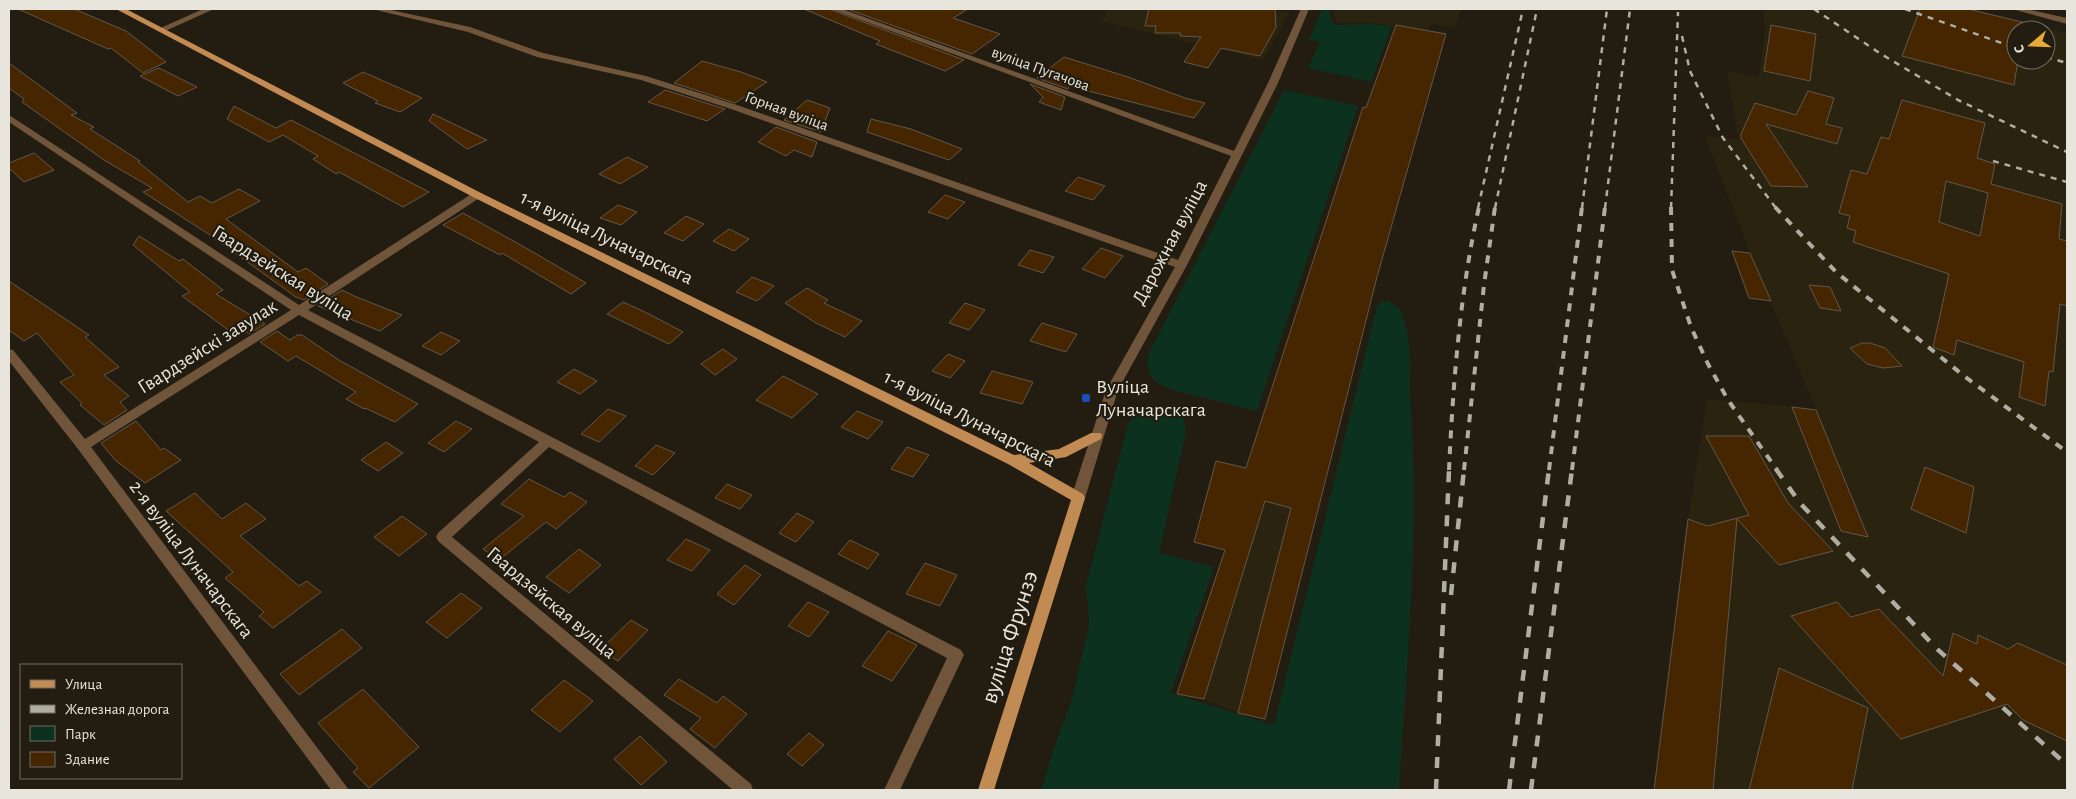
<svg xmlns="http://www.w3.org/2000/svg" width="2076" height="799" font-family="'Alegreya Sans',sans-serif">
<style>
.built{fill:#2a230f;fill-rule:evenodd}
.green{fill:#0c311e}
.building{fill:#452600;stroke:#63574b;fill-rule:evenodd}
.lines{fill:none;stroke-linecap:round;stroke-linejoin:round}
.minor{fill:#70553b;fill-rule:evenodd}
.major{fill:#c38b54;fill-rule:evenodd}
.rail-far2{stroke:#b0ada3;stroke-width:2.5;stroke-dasharray:6 6;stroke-linecap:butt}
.rail-far1{stroke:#b0ada3;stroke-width:4;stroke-dasharray:8 8;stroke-linecap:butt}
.rail{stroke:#b0ada3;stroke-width:4.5;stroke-dasharray:11 11;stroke-linecap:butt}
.transit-dot{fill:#1a4fb4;stroke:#221d10;stroke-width:2}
.labels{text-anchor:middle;stroke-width:4.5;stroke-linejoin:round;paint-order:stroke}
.far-street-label{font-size:16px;fill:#e8e5dc;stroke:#221d10}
.street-label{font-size:20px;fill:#e8e5dc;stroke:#221d10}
.poi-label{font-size:20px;fill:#e8e5dc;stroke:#221d10;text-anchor:start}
.near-street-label{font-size:24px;fill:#e8e5dc;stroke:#221d10}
</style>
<rect width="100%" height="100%" fill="#221d10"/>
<path class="built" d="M1108,9H1239L1290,12L1263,60L1100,21L1106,15Z
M1332,9H1462L1454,28L1431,23L1429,31L1446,34L1377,277L1265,719L1238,713L1204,699L1177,694L1225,550L1246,468L1363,107L1368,100L1395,26L1367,23H1337Z
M1764,9H1968L2067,33V790H1654L1688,519L1707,399L1816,409L1750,253L1705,136L1738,139L1727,71L1759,77L1766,26L1763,25ZM2016,30H2046V60H2016Z"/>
<path class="green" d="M1322,9H1328L1334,25L1366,24L1392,26L1371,82L1308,68L1320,42L1309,40Z
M1284,90L1358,106L1257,411L1173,390C1153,382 1146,378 1148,355Z
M1388,301C1397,305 1402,310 1404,320C1412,345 1410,384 1411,411C1419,537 1407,664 1399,790H1041L1053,751L1071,702L1089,626L1086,585L1128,424C1142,404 1158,401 1179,410L1184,419L1186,433L1159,553L1214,567L1171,693L1274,725L1377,306L1381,302Z"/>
<path class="building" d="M18,9H74L126,31L166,62L143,73L111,48L108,49Z
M804,9H829L964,60L945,71L876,44L880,41Z
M847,9H968L953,18L1000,34L972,54Z
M1149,9H1275L1276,27L1260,56L1221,48L1208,68L1184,62L1201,37L1180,36L1181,33H1155L1156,26H1145Z
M1920,9H1968L2026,23L2024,30H2016V60H2018L2014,85L1902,56Z
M1396,25L1446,34L1377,277L1265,719L1238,713L1291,508L1265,501L1204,699L1177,694L1225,550L1194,542L1216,461L1246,468L1363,107L1366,108Z
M1771,25L1816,34L1810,81L1764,71Z
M1064,57L1128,77L1185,98L1205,103L1194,118L1069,86L1068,89L1037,78Z
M702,61L741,72L767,82L735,103L674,83Z
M9,63L77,113L71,115L94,127L90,129L140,161L138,162L188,202L200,196L212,203L239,189L260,201L226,219L298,272L306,268L328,284L304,300L296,297L207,233L143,192L152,188L104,160L22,102L24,99L9,88Z
M159,68L197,87L178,96L140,76Z
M363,72L422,98L400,112L375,103L378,101L343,83Z
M1030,84L1065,97L1061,110L1039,102L1043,97Z
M665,90L725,109L707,121L648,102Z
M1808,91L1834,98L1826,124L1842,128L1837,144L1766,124L1808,187L1771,186L1741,138V134L1755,103L1796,115Z
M807,100L830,108L821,132L784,120Z
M1902,100L1985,123L1977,158L1995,164L1991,184L2062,204L2059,239L2067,241V306L2060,304L2053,372L2049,371L2045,406L2019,397L2024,362L1957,340L1954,355L1933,347L1949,274L1853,242L1856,231L1847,228L1850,216L1839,213L1851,170L1867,174L1881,137L1889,139ZM1946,181L1988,193L1980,236L1939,222Z
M234,106L276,128L291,120L429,192L403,207L339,172L336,174L313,159L318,156L283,135L269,142L227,119Z
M433,114L487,140L467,149L429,121Z
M871,119L911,129L962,149L949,160L867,132Z
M776,127L817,142L812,157L794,150L786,156L758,142Z
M34,153L54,170L24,182L9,168V163Z
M627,157L648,167L620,184L599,174Z
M1078,177L1105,186L1093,200L1065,191Z
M945,195L965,202L948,219L928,212Z
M618,205L637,212L621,225L600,218Z
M463,213L533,252L586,283L571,294L502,253L500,255L443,225Z
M686,216L704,224L683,241L664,233Z
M729,229L749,239L734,251L713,241Z
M139,236L179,261L183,259L223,290L216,294L265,324L249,334L245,331L237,336L231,332L182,296L190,292L133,245Z
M1101,248L1123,256L1105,278L1082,269Z
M1030,250L1054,257L1043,273L1018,265Z
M1732,251L1750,253L1771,301L1749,298Z
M752,277L774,286L757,301L736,292Z
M9,281L89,335L85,337L119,367L104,375L129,396L120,402L127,410L104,425L80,405L82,403L60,382L74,375L37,333L24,341L9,330Z
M1809,285L1830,287L1841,311L1820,308Z
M807,288L828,300L824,303L862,321L845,337L816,323L785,303Z
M342,290L354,296L402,315L380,331L318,306Z
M623,302L649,314L683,332L669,344L607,314Z
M965,303L985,310L969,330L949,323Z
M1042,323L1077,334L1066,352L1030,341Z
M277,331L290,340L297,335H302L339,360L418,404L395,422L365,408L364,409L346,399L356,392L296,356L288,361L260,342Z
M441,332L460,341L441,355L422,346Z
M1862,343H1870L1885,348L1902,366L1883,368L1867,364L1850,348Z
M723,349L737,359L715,375L701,364Z
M948,354L965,361L950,378L932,371Z
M574,369L597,381L580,394L557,382Z
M992,371L1033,382L1022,404L980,393Z
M783,376L818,394L792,418L756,400Z
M1792,407L1816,410L1868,537L1841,531Z
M608,409L626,416L599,442L581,434Z
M857,411L883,422L868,439L841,427Z
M136,421L161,450L164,448L181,460L145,483L115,460L101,443Z
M456,421L472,429L444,452L428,443Z
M1706,436H1749L1788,503L1833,551L1779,565L1737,519L1713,790H1654L1688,519L1707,526L1749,515Z
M386,442L403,453L378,471L361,460Z
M656,445L675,453L653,475L635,466Z
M907,447L929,455L913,477L891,469Z
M1925,467L1974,487L1966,533L1911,509Z
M529,479L564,497L570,492L587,502L556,529L546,522L499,560L483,549L524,516L501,504Z
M727,484L752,495L740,509L715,498Z
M195,493L222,519L246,503L266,519L240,536L299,586L307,581L321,592L273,628L259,616L264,612L225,578L233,572L166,511Z
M797,513L814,522L796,542L779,533Z
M402,516L427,534L399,556L374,537Z
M686,539L710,550L692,571L667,560Z
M850,540L879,554L868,569L838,554Z
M579,549L601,565L569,593L546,577Z
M925,563L957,575L940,606L906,594Z
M745,565L761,575L734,605L717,594Z
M461,593L482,608L447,638L426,622Z
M808,602L829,612L809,637L788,626Z
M1837,602L1851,617L1879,609L1943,676L1953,633L1977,644L1978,635L2008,649L2018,643L2067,665V741L2023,720L2007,704L1901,739L1791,616Z
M631,620L648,630L618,661L600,650Z
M342,629L362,648L299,695L280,674Z
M888,631L917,645L892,681L862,666Z
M1779,668L1868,708L1852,790H1749Z
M679,679L717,703L723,696L747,714L715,748L690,729L701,718L664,695Z
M564,680L593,701L560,732L531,710Z
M363,689L419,747L369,788L353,772L358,768L318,723Z
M809,733L824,745L802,766L787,754Z
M640,736L667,762L641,785L614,759Z"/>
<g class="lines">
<path class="minor" d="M203,9H214L163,32L156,30Z
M372,9H386L470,27L543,53L646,76L737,105L1178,260L1231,156L831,9H842L1234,151L1268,83L1301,9H1309L1278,83L1187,265L1118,390L1085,498L1083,502L1078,503L1073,502L1071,498L1106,390L1175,267L731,109L641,80L537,57L468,32Z
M2012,9H2026L2067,18V24Z
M9,115L299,305L473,193H481L482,195L481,197L308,310L961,650L964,655L900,790H884L947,658L549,447L452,537L751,784L753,790H733L438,541L436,537L438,533L539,442L299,315L91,447L349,790H331L78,449L9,361V349L13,350L85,439L291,310L9,122Z"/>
<path class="major" d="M116,9H126L481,193L1014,455L1059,449L1091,433H1101L1102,436L1101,439L1066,457L1029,463L1083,494L1085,498L994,790H978L1071,500L1008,464L473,197Z"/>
<path class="rail-far2" d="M1814,9L1881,54L1958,100L2067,152
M1905,9L2016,48
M1682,36L1690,71L1723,138L1776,208
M2046,57L2067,63
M1993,161L2067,182
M1478,208L1523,9
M1495,208L1537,9
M1582,208L1607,9
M1605,208L1630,9
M1671,208L1678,12"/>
<path class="rail-far1" d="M1671,207L1672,270L1691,327L1708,364L1728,400L1777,470
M1775,207L1836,272L1964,376L2067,452
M1449,470C1453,384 1460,291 1479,207
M1464,470L1484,285L1495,207
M1549,470L1582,207
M1572,470L1605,207"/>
<path class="rail" d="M1776,469L1800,503L1936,648L2067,765
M1451,595L1464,469
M1436,790L1449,469
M1509,790L1549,469
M1531,790L1572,469"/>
</g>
<rect class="transit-dot" x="1081" y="393" width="10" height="10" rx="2.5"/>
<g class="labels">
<g class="far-street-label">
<text transform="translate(1041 68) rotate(20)" y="6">вуліца Пугачова</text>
<text transform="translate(787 110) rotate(20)" y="6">Горная вуліца</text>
</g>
<g class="street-label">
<text transform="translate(607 237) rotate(26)" y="7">1-я вуліца Луначарскага</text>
<text transform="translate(1169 242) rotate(-62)" y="7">Дарожная вуліца</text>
<text transform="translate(283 272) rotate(32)" y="7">Гвардзейская вуліца</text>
<text transform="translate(207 346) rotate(-32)" y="7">Гвардзейскі завулак</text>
<text transform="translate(970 418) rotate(27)" y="7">1-я вуліца Луначарскага</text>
<text transform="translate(192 559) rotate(53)" y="7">2-я вуліца Луначарскага</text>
<text transform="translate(552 602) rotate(40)" y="7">Гвардзейская вуліца</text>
</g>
<g class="poi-label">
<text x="1096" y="393">Вуліца<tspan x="1096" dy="23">Луначарскага</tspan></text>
</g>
<g class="near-street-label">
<text transform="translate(1009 637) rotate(-72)" y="8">вуліца Фрунзэ</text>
</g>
</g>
<rect width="2076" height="799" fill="none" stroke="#e8e5dc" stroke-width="20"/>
<rect x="20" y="664" width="162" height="115" fill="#221d10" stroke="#716d62"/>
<rect x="30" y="680" width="25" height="8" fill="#c38b54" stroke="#716d62"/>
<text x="65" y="689" font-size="15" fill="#e8e5dc">Улица</text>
<rect x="30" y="705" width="25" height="8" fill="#b0ada3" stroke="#716d62"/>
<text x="65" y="714" font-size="15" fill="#e8e5dc">Железная дорога</text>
<rect x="30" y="726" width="25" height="15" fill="#0c311e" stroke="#716d62"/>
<text x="65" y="739" font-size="15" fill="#e8e5dc">Парк</text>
<rect x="30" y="752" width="25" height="15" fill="#452600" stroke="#716d62"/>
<text x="65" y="764" font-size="15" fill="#e8e5dc">Здание</text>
<g transform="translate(2031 45) rotate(251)"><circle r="24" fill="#221d10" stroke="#716d62"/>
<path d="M0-4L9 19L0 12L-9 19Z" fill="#e7ac37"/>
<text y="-8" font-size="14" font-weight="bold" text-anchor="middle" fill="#e8e5dc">С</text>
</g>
</svg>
